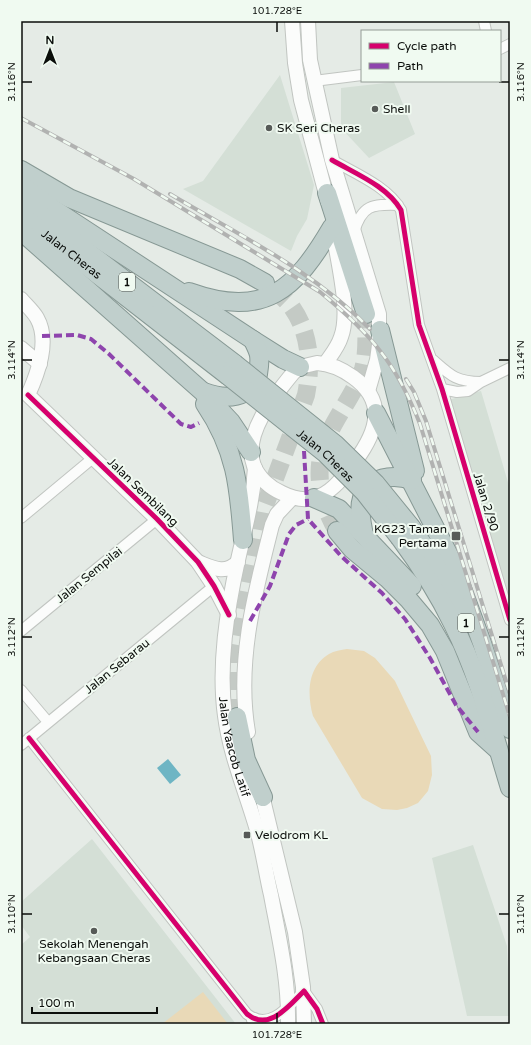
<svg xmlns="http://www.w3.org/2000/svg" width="531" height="1045" font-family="'Varela Round',sans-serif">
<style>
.built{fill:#d4dfd6}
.green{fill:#e9d9b7}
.water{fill:#6eb5c4}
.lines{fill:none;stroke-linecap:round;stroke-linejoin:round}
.highway-tunnel{stroke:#c4cac5;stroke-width:18;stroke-dasharray:18 9;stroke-linecap:butt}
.street-casing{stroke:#c1c5c1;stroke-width:12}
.secondary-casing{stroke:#c1c5c1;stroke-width:16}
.highway-casing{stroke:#869894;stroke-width:20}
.street{stroke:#fbfcfb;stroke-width:10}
.secondary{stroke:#fbfcfb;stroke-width:14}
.highway{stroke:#c0cfcc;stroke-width:18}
.rail-casing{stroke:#b1b2b1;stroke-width:4}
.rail{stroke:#f0faf1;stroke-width:2.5;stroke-dasharray:8;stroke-linecap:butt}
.highway-bridge-casing{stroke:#869894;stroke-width:20;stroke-linecap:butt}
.highway-bridge{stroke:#c0cfcc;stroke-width:18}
.quiet{stroke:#8e44ad;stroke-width:4;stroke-dasharray:8 4;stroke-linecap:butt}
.cycleway-casing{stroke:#f0faf1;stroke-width:8}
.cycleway{stroke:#d6006c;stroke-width:5}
.ticks{fill:none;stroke:#0b0e0b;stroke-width:1.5}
.poi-dot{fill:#575b58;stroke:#f0faf1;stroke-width:1.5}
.labels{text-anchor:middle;stroke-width:4;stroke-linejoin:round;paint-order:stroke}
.shield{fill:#f0faf1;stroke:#505550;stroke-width:1}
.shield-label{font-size:11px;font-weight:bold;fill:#0b0e0b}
.poi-label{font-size:12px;fill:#0b0e0b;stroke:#f0faf1;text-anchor:start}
.street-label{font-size:12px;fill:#0b0e0b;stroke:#f0faf1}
.neatline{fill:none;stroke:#0b0e0b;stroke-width:1.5}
.ticks-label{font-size:10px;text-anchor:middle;fill:#0b0e0b}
</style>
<rect width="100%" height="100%" fill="#e5ebe6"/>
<path class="built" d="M280,75L314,185L307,219L297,236L291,251L183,189L203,181Z
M394,82L415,134L369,158L341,128V88Z
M481,391L510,489V610L448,400Z
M92,839L236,1024H21V945L30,937L21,925V902Z
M473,845L507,946L510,1016H467L432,858Z"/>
<path class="green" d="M347,649L364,651L375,658L395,681L431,756L432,775L428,791L418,803L407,808L397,810L382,809L362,798L313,716C307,695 307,667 329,654C334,651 341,650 347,649Z
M203,992L228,1024H162Z"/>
<path class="water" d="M168,759L181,775L170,784L157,768Z"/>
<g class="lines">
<path class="highway-tunnel" d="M337,531C322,505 314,475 324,446C333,419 354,396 363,369C368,351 366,332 366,314
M237,717V654L264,508L306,395C312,364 310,332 291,306C284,297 273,290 265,283"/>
<defs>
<path id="street" d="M484,21L486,31
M500,49L510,44
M314,81L362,75
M332,160C356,174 387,186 401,210L419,325L442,389L510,620
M354,232C362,205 372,204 398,205
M433,360C450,375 456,382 481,382
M442,389L457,392L468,391L481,382L510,368
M21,518L93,458
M21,631L157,519
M21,690L48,722
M29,738L247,1014C269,1032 289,1006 304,991L317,1009L323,1024
M21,745L214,586"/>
<g id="secondary">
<path d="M292,21L295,63L301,100L328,202"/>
<path d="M308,21L310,60L332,160L379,314V345L377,360L368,391"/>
<path d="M21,299C26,305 33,311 37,318C50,341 38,373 28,395L157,519L198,562L214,586L229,615"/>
<path d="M21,348L40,364"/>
<path d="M317,363C331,364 342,369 353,377C391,404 374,438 350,468C341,480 330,494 314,498C303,501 292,498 282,493C270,488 259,478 254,466C242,435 274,396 293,373L300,367Z"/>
<path d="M325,364C331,355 338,347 341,337C351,311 337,259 333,231"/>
<path id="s1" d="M255,468C253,501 245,528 238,560C227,610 218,666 225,716C230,755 246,792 257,830C263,851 266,874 271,895C279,938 289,980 288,1024"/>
<path d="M198,562C213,568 225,575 238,562"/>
<path d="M248,732C236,662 255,592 272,525L277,514L292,498"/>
<path d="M260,787L295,932L303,987L304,1024"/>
<path d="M254,1020L257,1024"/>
</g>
<g id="highway">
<path d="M21,170L69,198L240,269L265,283"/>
<path d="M21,185L52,208L253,340L283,359L300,367"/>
<path d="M327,193L366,314"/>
<path d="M26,202L55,227L235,364"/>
<path id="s2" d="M21,215L227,375"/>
<path d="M21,231L203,392L231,422L251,452"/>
<path d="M189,292C265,319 295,290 332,227"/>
<path d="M380,330L415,471"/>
<path d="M204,392C225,400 251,400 258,374C259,368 260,361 259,355C258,350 255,345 253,340"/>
<path d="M205,404C236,450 239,486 243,540"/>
<path d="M376,413L452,561L482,643L510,729"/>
<path d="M314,498L339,509L412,586"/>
<path d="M411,527L431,556L459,609"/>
<path d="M337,531L352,549L387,578L409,600L430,625L445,651L478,732L498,750"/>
<path d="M364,535C362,524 358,510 362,498C369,476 393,474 412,480"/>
<path d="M400,538C420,565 438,593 453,624C479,675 493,733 510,788"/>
<path d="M237,717L246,760L263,797"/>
</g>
</defs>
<use href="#street" class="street-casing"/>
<use href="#secondary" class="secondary-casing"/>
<use href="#highway" class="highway-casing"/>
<use href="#street" class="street"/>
<use href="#secondary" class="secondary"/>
<use href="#highway" class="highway"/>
<defs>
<path id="rail" d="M21,118L134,179L320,292C371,334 396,363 420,424L510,717
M170,194C239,235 314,271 370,329
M406,379L414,392L426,421L510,694"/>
</defs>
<use href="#rail" class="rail-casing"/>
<use href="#rail" class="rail"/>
<defs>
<g id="highway-bridge">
<path d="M235,364L335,444L376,484L411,527"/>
<path id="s3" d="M227,375L325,453L365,493L400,538"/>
</g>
</defs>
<use href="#highway-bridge" class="highway-bridge-casing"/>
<use href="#highway-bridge" class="highway-bridge"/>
<path class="quiet" d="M42,336L77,335L91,339L109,354L181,424L191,427L199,423
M304,451L308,519L341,556L382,593L405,619L430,658L456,705L478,732
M250,621L270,586L289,534L296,525L308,519"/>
<defs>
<path id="cycleway" d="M332,160C356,174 387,186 401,210L419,325L442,389L510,620
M28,395L157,519L198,562L214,586L229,615
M29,738L247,1014C269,1032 289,1006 304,991L317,1009L323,1024"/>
</defs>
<use href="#cycleway" class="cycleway-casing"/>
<use href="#cycleway" class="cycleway"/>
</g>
<path class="ticks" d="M277,22V32M22,82H32M499,82H509M22,360H32M499,360H509M22,637H32M499,637H509M22,914H32M499,914H509M277,1013V1023"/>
<g class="poi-dot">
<circle cx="375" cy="109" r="4"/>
<circle cx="269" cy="128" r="4"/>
<rect x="451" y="531" width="10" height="10" rx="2"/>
<rect x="243" y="831" width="8" height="8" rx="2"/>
<circle cx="94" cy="931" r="4"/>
</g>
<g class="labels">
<g class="shield">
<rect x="119" y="273" width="16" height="18" rx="3"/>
<rect x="458" y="614" width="16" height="18" rx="3"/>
</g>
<g class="shield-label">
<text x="127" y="286">1</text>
<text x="466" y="627">1</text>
</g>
<g class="poi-label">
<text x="383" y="113">Shell</text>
<text x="277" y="132">SK Seri Cheras</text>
<text x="447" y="533" text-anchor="end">KG23 Taman<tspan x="447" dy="14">Pertama</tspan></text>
<text x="255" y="839">Velodrom KL</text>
<text x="94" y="948" text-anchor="middle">Sekolah Menengah<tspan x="94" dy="14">Kebangsaan Cheras</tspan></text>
</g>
<g class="street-label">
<text dy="4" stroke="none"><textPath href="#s2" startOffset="64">Jalan Cheras</textPath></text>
<text dy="4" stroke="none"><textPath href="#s3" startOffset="127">Jalan Cheras</textPath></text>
<text transform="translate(143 492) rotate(44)" y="4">Jalan Sembilang</text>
<text transform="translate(486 502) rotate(73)" y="4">Jalan 2/90</text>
<text transform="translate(89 575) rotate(-39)" y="4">Jalan Sempilai</text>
<text transform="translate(117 666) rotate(-39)" y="4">Jalan Sebarau</text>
<text dy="4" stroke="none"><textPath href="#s1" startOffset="283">Jalan Yaacob Latif</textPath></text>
</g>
</g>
<rect width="531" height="1045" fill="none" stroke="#f0faf1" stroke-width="44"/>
<rect x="361" y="30" width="140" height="52" fill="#f0faf1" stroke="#949c95"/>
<rect x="369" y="43" width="20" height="6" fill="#d6006c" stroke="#949c95"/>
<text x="397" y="50" font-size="12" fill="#0b0e0b">Cycle path</text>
<rect x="369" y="63" width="20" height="6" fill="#8e44ad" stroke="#949c95"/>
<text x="397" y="70" font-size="12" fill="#0b0e0b">Path</text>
<g transform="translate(50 50)" stroke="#f0faf1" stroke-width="3" paint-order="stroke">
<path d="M0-3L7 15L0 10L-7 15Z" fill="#0b0e0b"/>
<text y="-6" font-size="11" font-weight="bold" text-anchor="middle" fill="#0b0e0b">N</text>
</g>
<path d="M32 1007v6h125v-6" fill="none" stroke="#0b0e0b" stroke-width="2"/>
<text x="38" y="1007" font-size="12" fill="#0b0e0b" stroke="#f0faf1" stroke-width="3" paint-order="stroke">100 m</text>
<rect x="22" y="22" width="487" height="1001" class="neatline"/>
<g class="ticks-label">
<text x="277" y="14">101.728°E</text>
<text transform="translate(11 82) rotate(-90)" y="4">3.116°N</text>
<text transform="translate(520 82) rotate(-90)" y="4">3.116°N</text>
<text transform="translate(11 360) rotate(-90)" y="4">3.114°N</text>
<text transform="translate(520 360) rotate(-90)" y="4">3.114°N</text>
<text transform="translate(11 637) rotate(-90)" y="4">3.112°N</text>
<text transform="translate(520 637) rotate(-90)" y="4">3.112°N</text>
<text transform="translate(11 914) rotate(-90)" y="4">3.110°N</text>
<text transform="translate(520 914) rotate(-90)" y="4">3.110°N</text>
<text x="277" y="1038">101.728°E</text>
</g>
</svg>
